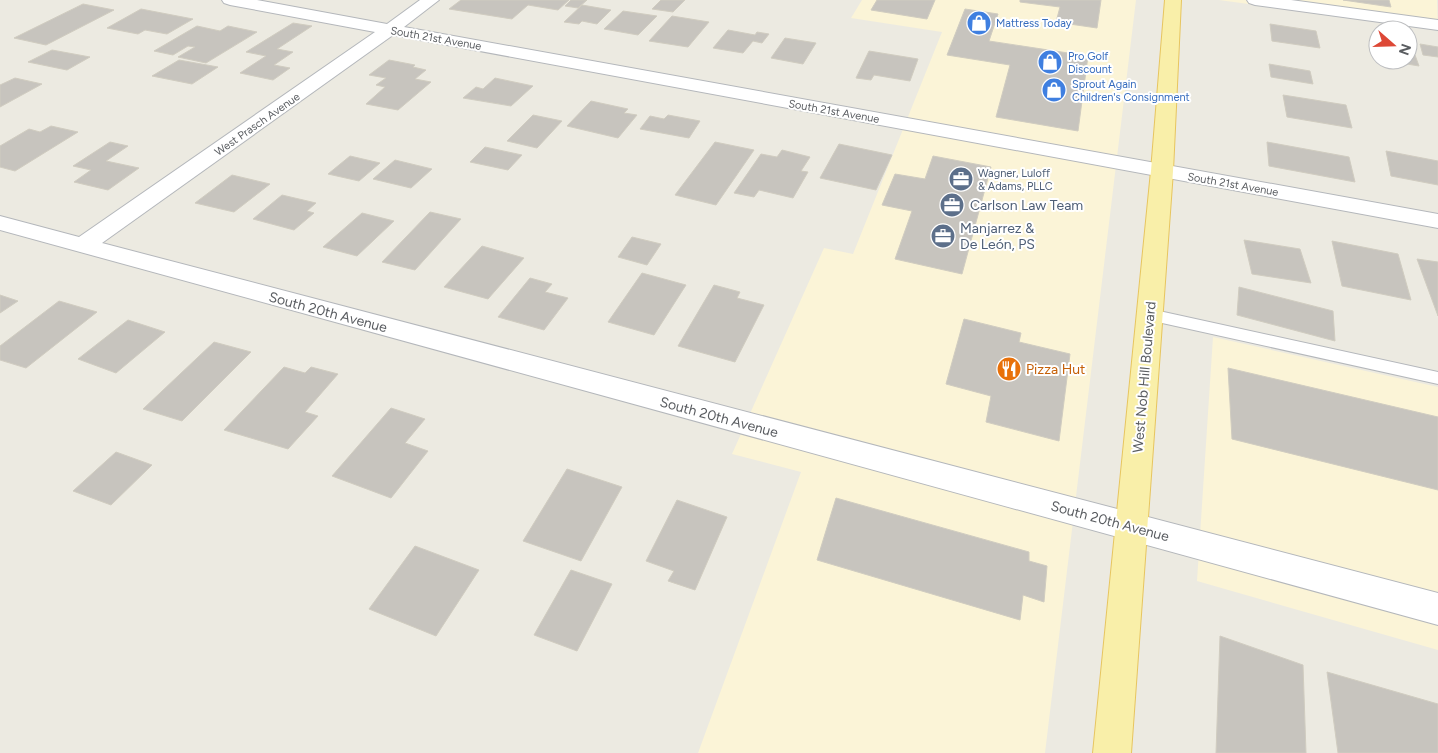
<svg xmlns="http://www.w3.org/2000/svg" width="1438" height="753" font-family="Figtree,sans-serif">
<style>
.commercial{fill:#fbf4d7}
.building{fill:#c7c4be;stroke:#d0ccc0}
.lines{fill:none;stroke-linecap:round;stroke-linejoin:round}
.lane-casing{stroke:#b4b7bb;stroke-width:2}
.street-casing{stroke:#b4b7bb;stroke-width:2}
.primary-casing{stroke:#e7c55f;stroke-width:2}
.lane{fill:#fff;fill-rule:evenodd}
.street{fill:#fff;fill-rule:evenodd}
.primary{fill:#f9efa9;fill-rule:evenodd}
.labels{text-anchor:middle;stroke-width:4;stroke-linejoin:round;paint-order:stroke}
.far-shop-label{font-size:11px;fill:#366cbe;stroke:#fff;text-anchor:start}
.far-street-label{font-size:11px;fill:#5a5d61;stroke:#fff}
.far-service-label{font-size:11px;fill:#4e5e75;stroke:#fff;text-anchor:start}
.service-label{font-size:14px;fill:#4e5e75;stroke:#fff;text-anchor:start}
.street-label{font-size:14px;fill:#5a5d61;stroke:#fff}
.food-label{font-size:14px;fill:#c56008;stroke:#fff;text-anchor:start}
</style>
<rect width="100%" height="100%" fill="#eceae1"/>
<path class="commercial" d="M862,0H1136L1045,753H698L801,472L732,454L824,248L853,254L942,32L851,18Z
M1219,0H1437L1438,30Z
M1213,337L1438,387V650L1197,581Z"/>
<path class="building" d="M461,0H569L558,10L528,5L512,19L449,9Z
M571,0H587L578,8L565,6Z
M661,0H685L673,12L652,9Z
M877,0H935L927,19L871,10Z
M1020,0H1101L1097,28L1056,22L1060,7L1020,2Z
M1343,0H1389L1391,7Z
M83,4L114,10L46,45L14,38Z
M582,5L611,10L597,24L582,21L579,24L564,22Z
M141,9L193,19L167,34L145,30L138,34L107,28Z
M965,9L998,14L989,41L1088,56L1078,131L996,117L1010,65L947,55Z
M623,11L657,16L638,35L604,29Z
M672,16L709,22L688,47L649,41Z
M293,23L312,26L277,49L293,52L274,65L290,68L273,80L240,73L266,56L246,52Z
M1270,24L1316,31L1320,48L1272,41Z
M197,26L220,31L228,26L257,32L206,63L178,57L195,47L188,46L173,55L154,51Z
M728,30L755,35L757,32L769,34L762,43L753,41L743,53L713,48Z
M785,38L816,43L803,64L771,58Z
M1420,44L1438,47V57L1423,55Z
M52,50L90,57L67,70L28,62Z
M869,51L918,59L910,81L874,75L871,80L856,78Z
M1408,53L1415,55L1419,66L1383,60H1408Z
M179,60L218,67L192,84L152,76Z
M389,60L415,65L413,67L426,70L415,79L431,82L398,110L366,104L385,87L376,85L386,78L369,75Z
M1269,64L1310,71L1313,84L1271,77Z
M15,78L42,84L0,107V85Z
M495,78L533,86L511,106L463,98L476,87L483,89Z
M1283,95L1346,105L1352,128L1287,117Z
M591,101L628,109L624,113L637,115L618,138L567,126Z
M533,115L562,121L537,148L507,141Z
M668,115L700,121L689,138L640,129L650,116L664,119Z
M51,126L78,132L15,171L0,167V146L29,129L40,132Z
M110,142L128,146L106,161L139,168L108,190L74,182L91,170L73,166Z
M715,142L754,150L716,205L675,195Z
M1267,142L1349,157L1355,182L1269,166Z
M839,144L892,155L876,190L820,178Z
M485,147L522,155L508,170L470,162Z
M782,150L810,157L801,171L808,172L793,198L759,190L754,197L734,193L761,154L777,157Z
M1386,151L1438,161V185L1391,176Z
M350,156L380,163L359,181L328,174Z
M933,156L991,167L962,274L895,259L912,211L882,205L895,174L925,179Z
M395,160L432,169L411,188L373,179Z
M232,175L270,184L234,212L195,203Z
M282,195L316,203L307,211L314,213L294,230L253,219Z
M430,212L461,219L415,270L382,262Z
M362,213L394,221L357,256L323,247Z
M632,237L661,244L647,265L618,257Z
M1244,240L1300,249L1311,283L1252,274Z
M1332,241L1398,254L1411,300L1342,286Z
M482,246L524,258L488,299L444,287Z
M1417,259L1438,262V316Z
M642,273L686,285L654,335L608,322Z
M530,278L552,284L545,292L568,298L544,330L498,317Z
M714,285L740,292L737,298L764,305L735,362L678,346Z
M1239,287L1333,311L1335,341L1237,315Z
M0,295L18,301L0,313Z
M59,301L97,312L26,368L0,360V346Z
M964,319L1021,333L1019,342L1070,354L1059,441L986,422L991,396L946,384Z
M128,320L165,332L116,373L78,359Z
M214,342L251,352L182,421L143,409Z
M284,367L305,373L311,367L338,374L305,412L318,416L288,449L224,430Z
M1228,368L1438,417V490L1232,439Z
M391,408L425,419L405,443L428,451L391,498L332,476Z
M116,452L152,465L111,505L73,491Z
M567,469L622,487L581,561L523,541Z
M836,498L1029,552V561L1047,566L1044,602L1023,595L1020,620L817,560Z
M677,500L727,517L695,590L668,581L674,571L646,561Z
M415,546L479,570L436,636L369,609Z
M571,570L612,584L577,651L534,635Z
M1220,636L1303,665L1306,753H1216Z
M1327,672L1438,704V753H1338Z"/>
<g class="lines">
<defs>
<path id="lane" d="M1150,309L1438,372V384L1144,319L1142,315L1144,311Z"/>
<path id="street" d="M222,0H257L387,24L420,0H439L404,27L1438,214V228L393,35L102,243L1438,593V625L0,230V216L79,237L375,32L230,5L224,3Z
M1247,0H1291L1438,20V30L1255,5L1249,3Z"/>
<path id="primary" d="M1165,0H1181L1173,171L1131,753H1093L1151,171Z"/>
</defs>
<use href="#lane" class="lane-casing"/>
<use href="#street" class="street-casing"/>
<use href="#primary" class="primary-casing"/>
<use href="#lane" class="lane"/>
<use href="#street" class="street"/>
<use href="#primary" class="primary"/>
</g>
<defs>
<symbol id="shop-disc" viewBox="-11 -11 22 22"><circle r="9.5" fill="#3f7fe0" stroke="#fff"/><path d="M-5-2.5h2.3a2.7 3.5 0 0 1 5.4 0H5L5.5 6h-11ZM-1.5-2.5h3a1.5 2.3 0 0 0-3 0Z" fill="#fff"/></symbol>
<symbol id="office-disc" viewBox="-11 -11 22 22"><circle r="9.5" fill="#5c6f8a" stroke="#fff"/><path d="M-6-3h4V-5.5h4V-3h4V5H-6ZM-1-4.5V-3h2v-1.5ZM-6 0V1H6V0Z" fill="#fff"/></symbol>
<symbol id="restaurant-disc" viewBox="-11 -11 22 22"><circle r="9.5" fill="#e8710a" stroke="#fff"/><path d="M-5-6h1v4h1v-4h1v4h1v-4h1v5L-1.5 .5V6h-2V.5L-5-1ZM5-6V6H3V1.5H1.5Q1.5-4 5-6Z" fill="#fff"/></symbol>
</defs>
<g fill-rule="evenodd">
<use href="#shop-disc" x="965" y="9" width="28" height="28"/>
<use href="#shop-disc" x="1036" y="48" width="28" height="28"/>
<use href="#shop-disc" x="1040" y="76" width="28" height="28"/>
<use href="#office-disc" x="947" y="165" width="28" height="28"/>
<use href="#office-disc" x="938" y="191" width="28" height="28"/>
<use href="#office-disc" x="929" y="222" width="28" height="28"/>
<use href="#restaurant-disc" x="995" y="355" width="28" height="28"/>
</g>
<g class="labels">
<g class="far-shop-label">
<text x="996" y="27">Mattress Today</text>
<text x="1068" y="60">Pro Golf<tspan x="1068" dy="13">Discount</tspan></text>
<text x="1072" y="88">Sprout Again<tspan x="1072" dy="13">Children's Consignment</tspan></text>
</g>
<g class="far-street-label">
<text transform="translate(436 38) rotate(10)" y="4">South 21st Avenue</text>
<text transform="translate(834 111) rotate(10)" y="4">South 21st Avenue</text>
<text transform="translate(257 124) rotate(-35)" y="4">West Prasch Avenue</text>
<text transform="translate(1233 184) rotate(10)" y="4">South 21st Avenue</text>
</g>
<g class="far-service-label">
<text x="978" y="177">Wagner, Luloff<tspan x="978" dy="13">&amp; Adams, PLLC</tspan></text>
</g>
<g class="service-label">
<text x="970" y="210">Carlson Law Team</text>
<text x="960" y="233">Manjarrez &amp;<tspan x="960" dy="16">De León, PS</tspan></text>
</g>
<g class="street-label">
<text transform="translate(328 312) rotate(15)" y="5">South 20th Avenue</text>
<text transform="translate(1144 377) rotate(-85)" y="5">West Nob Hill Boulevard</text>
<text transform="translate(719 417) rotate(15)" y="5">South 20th Avenue</text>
<text transform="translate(1110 521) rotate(15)" y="5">South 20th Avenue</text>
</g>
<g class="food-label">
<text x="1026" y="374">Pizza Hut</text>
</g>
</g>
<g transform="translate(1393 45) rotate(110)"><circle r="24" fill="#ffffff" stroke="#bdbec0"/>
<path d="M0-4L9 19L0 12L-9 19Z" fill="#dd4836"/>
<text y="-8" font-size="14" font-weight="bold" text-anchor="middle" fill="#5a5d61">N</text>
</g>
</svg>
